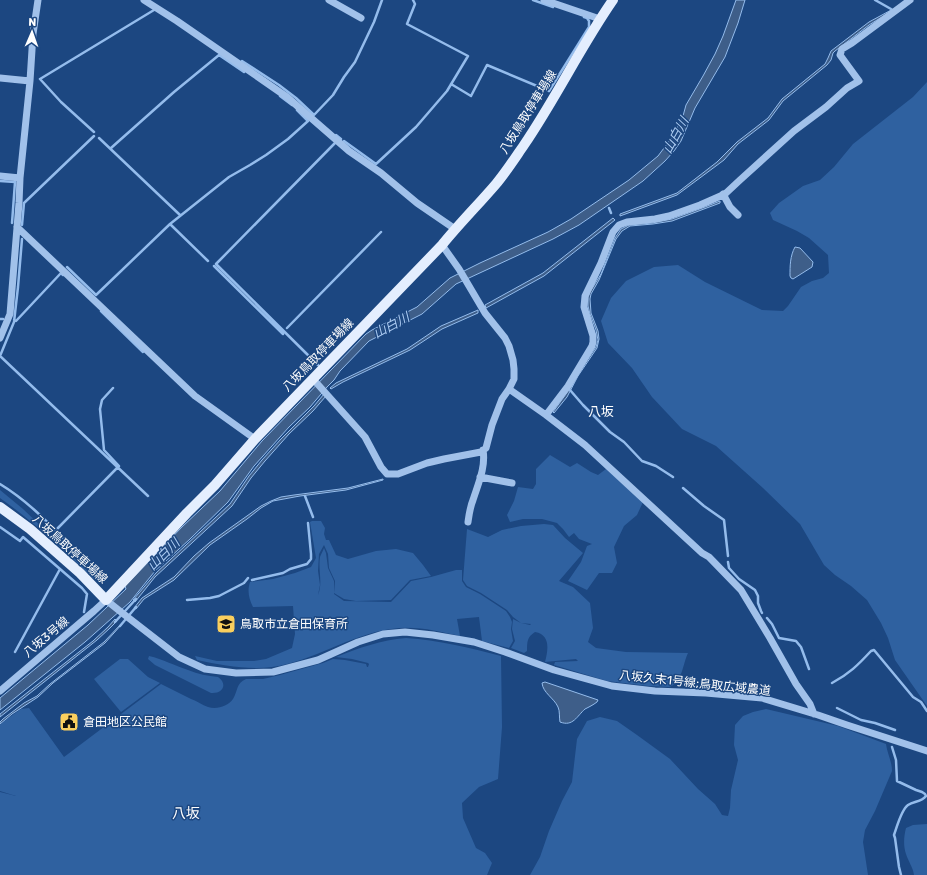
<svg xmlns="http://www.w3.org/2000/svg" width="927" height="875" font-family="Rubik,'Noto Sans JP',sans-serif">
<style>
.green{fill:#2f61a0}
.water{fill:#3e5e89;stroke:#94bcec}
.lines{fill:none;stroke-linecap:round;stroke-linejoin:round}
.stream{stroke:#94bcec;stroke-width:2.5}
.minor{stroke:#a1c1ea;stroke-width:7}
.major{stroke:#e4eefe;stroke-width:10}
.labels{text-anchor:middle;stroke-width:3;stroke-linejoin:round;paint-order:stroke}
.street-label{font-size:12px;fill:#fff;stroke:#1c4781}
.poi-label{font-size:12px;fill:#fff;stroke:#1c4781;text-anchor:start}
.water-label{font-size:13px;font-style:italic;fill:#accbf1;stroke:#1c4781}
.neighbourhood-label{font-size:13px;fill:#fff;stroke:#1c4781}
.quarter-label{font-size:14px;fill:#fff;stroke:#1c4781}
</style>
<rect width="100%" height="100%" fill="#1c4781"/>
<path class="green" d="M927,82V706L895,660L888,638L881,623L867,600L851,586L835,575L824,565L800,524L763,488L716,446L682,429L652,397L632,368L608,343L601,321L611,298L626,281L654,267L678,265L705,282L762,310L783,311L788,306L801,287L812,281L823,278L829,273L828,255L809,238L797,231L773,220L770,213L779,203L803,186L820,180L834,167L853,144L913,97Z
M550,455L570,467L577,463L591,472L598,475L606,469L643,502L637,515L624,526L614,547L617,563L612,573H599L587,590L568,581L581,562L587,546L592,544L579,539L574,533L569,537L563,529L557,523L542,519H523L510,522L507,515L514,501L518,487L533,489L536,484V469Z
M0,490L23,509L95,578L94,579C64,550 34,522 0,498Z
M312,521H321L325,528L324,534L326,540H329L336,555L348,559L376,551L396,549L413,553L423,565L431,576L410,580L391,600L356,601L344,599L334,593L335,581L329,568L328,554L324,545L319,554L318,571L320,585L318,595C323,583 318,570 320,557C321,554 323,551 324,548L326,553L328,568L334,581V594L344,601L391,602L411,581L431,577L456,570H462V581L466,587L480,594L506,611L510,617L512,622L511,629L513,641L509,648L482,641L479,617L457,619L460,636C438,631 414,625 391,629C349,635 314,661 272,667C247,670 221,665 197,660L195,656L217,661H254L266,659L292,648L295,634L293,606L253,607C249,599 247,591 250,582L273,579L295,573L311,567L316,558L310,522Z
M544,524L553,525L565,538L583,553L559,581L573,587L590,603L593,628L588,642L596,648L626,652L688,653C683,663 682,684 669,687L648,686L607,681L554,665L555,662L578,661L576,659L545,662C548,650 551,635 535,632C527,637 527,642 527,651L524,653L511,648L515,641L512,629L513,619L521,623L530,625L531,624L521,623L513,617L507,610L481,593L467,586L463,580L467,529L488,537L502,530L521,526Z
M406,638C438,640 470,648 501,656L502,727L498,779L479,787L462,803L463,818L476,848L485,853L492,863L487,875H0V792L16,796L0,791V725L4,721L21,709L29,708L64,757L161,684C171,689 181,694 191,699C197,701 202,705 208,707C217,710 228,706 233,699C238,691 236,683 246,679H263L280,675L323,663L333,659L345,660L366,664L367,667H368L369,664L368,663L352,659L336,657C359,648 381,640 406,638Z
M149,656C163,659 175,666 188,670C198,674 208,676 218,677C228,684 223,694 211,693L155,665L148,659Z
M120,659H128L148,677L160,683L121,712L94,679Z
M766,709L838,726L886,744C887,753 892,761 892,771L875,811L865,830L863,842L868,875H530L540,857L549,831L562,801L572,782L577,739L587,721L600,717L617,721L637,735L670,759L698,789L715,804L722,815L728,816L730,808L731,790L738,760L734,745L735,725L743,716L753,712Z
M927,824V875H914C913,867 908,861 906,854C903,845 904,836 906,828L913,825Z"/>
<path class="water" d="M736,0H745L738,23L725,57L695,108L681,141L674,151L665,161L643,181L579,225L553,239L456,284L422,314L369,341L340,371L334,380L327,387L310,407L289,427L254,466L228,502L190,539L155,571L130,602L85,642L0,710V698L88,625L126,589L125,586L182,527L220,491L262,441L366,334L372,330L417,307L450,278L480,263L548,232L571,219L629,180L658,156L673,136L683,116L686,105L703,76L715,54L723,36Z
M893,9V10L869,25L835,51L833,53L831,60L827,65L783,101L769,120L738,144L724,160L677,195L620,216V214L677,193L717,162L737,142L768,118L782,99L825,64L828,58L831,51L869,22Z
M720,201V203L672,221L653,224L630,226L622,231L616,239L599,280L591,294L590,299L591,313L598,331L599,339L597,348L578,376L567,397L554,413L553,412L566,394L572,386L575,379L596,347L598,340L596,330L590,314L588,306V297L590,292L601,274L615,238L621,229L629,225L652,223L672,219L705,207Z
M613,218L615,220L544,276L486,308L485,305L543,273Z
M795,247L800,248L813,262L812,267L793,279L791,278L790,276C790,266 790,256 795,247Z
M478,310V313L442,329L410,350L343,382L331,389L330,388L336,383L407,349L441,326Z
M324,394L326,396L313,411L289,434L265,461L251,478L232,506L180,554L155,577L135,602L133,600L156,573L230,504L249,476L262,460L281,439L314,406Z
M383,479V480L346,490L300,496L273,501L261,508L247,519L210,545L174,580L144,599L136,609L134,608L142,598L174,577L194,556L209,543L261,506L271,501L281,497L294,495L348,488Z
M115,619L117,621L110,628L97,640L0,717V714L93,641L108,627Z
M121,624H122L105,643L53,683L38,697L12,714L0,724V722L3,719L24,703L37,696L50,684L104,642Z
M545,682L598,700L597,702C593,705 589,707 585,709C577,716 573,727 560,722C559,717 560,711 558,707C554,698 543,693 542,683Z"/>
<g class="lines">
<path class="stream" d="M533,0L553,7
M875,0L891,9
M242,61L279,85L296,98L313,114
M451,84L471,96L487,65L549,91L589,27V21L587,18L584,17
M280,96L292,105
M297,110L307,120
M314,115L333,95L344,77L355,62L374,22L382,0
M94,132L61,102L40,79L154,10
M336,135L341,139
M99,138L180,215
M344,141L376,164L416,127L447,91L468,56L407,24L415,4L413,0
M111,148L174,92L219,55L244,72
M0,181L15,182L12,223
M609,208L611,213
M170,224L208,261
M22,225L24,203L94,136
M214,266L283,334
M67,267L96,295L170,224L229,177L250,165L266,155L288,139L308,121
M101,311L143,352
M0,319H3
M14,320L16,321L61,273L63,275
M287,328L381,232
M0,356L148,496
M0,356L14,322L18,287L22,239
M318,365L216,264L335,143
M570,390L583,405L610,432L624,442L642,461L656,466L673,477
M0,484C30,502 53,528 78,553
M683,488L704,506L724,520L728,556
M305,496L313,517
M0,527L20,541L23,537L82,588L87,594L84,612
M56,530L119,466L104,450L100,409L102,400L113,388
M728,562L729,568L739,579L755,590L758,596V603L761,611L762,613
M252,580L283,573L290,569L307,564L311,559V554L308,523
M187,600L210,598L219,596L244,583L248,578
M767,618L772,624L779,638L796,641L801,647L809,669
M115,622L136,599
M120,626L136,607
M15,652L60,569
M832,683C849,674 858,665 871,651L874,650L913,697L921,702L927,711
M837,708L861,720L875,723L895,730
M892,747L896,760L897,781L916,790L922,792L925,794L926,796C922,802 914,801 908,805C901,810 897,827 894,835L895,838L899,867L901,875"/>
<path class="minor" d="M144,0L177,21L287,97L349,151L381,173L417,203L455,229
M329,0L361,18
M544,0L600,19
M0,78L30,81
M0,176L20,178
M723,194L730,207L738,215
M17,227L195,396L255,439
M0,338L10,314L19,203L20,178L30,81L33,34L38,0
M313,379L365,437L381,467L387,474H398L427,463L444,459L481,452L486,448L492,425L502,399L509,389L514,379V369L513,360L509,346L505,338L485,313L459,269L442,245
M509,389L546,415L585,445L702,553L709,557L741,590L770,638L796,684L810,704L814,714
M546,415L568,386L592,346L593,342V336L584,307L585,296L601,263L611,237L613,232L619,225L627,222L655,219L669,216L700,205L725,194L740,180L794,131L826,107L847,88L859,81L840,55L842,49L852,43L910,0
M480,477L512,483
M468,522C469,515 470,507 473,500C478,484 486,467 483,450
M0,691L94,611L106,600L121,612L179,657L205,669L236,673L273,672L318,660L358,642L383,634L405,632L433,635L474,642L505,652L554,670L612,686L655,691L706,693L762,698L818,715L847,725L927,751"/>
<path class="major" d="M0,507L30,529L80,573L106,600L187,513L215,485L255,439L442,245C459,224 478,205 496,184C506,172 515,158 524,145C556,98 581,46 613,0"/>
</g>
<defs>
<symbol id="school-square" viewBox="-11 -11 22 22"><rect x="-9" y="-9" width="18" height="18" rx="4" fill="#facf5e" stroke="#1c4781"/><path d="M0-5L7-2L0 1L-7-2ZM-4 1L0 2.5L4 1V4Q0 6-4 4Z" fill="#111"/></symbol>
<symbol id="civic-square" viewBox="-11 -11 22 22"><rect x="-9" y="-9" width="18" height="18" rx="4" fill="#facf5e" stroke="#1c4781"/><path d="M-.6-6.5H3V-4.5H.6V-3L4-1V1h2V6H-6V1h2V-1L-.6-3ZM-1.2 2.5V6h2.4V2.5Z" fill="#111"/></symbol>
</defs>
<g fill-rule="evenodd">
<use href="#school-square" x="215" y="613" width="22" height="22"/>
<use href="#civic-square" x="58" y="711" width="22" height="22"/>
</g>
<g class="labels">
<g class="street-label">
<text transform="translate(528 112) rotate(-58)" y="4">八坂鳥取停車場線</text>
<text transform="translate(318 355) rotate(-46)" y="4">八坂鳥取停車場線</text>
<text transform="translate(70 549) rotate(42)" y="4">八坂鳥取停車場線</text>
<text transform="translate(46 637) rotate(-40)" y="4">八坂3号線</text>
<text transform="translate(695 683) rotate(6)" y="4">八坂久末1号線;鳥取広域農道</text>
</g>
<g class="poi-label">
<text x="240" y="628">鳥取市立倉田保育所</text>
<text x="83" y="726">倉田地区公民館</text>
</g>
<g class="water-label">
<text transform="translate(675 135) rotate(-61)" y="5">山白川</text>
<text transform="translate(391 325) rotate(-28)" y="5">山白川</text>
<text transform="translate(163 554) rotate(-45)" y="5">山白川</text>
</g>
<g class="neighbourhood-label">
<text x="601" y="416">八坂</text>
</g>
<g class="quarter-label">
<text x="186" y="818">八坂</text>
</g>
</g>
<g transform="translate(32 32) rotate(2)" stroke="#1c4781" stroke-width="3" paint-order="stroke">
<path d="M0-3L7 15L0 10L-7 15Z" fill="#ffffff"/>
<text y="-6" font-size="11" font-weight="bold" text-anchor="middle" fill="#ffffff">N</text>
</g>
</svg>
